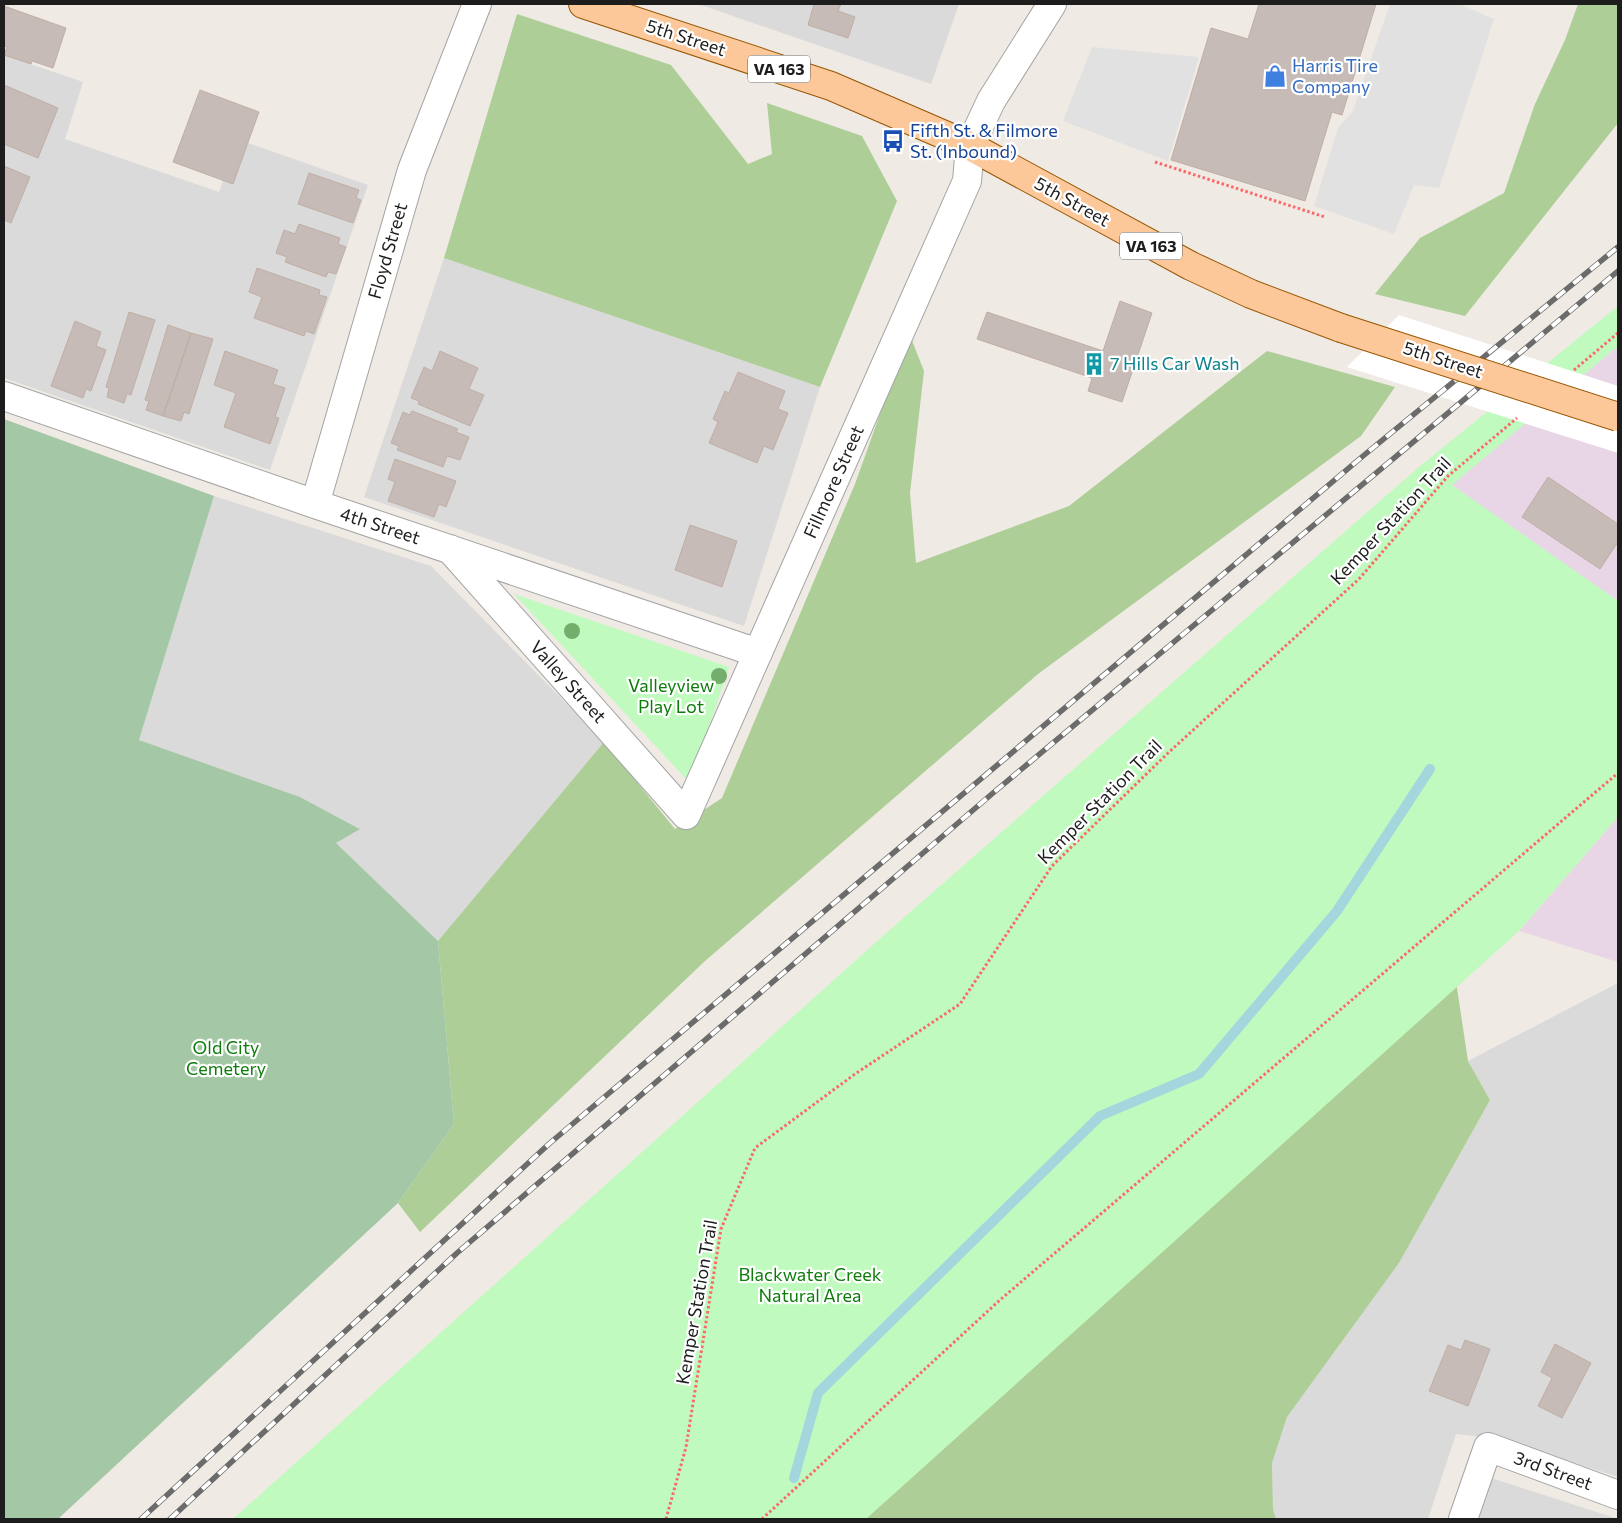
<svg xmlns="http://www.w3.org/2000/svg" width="1622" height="1523" font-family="Commissioner,sans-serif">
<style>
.residential{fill:#dbdada}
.industrial{fill:#e8d5e6}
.forest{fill:#adce97}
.cemetery{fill:#a4c8a6}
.park{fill:#c1fabf}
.parking{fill:#e1e1e1}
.pier{fill:#fff}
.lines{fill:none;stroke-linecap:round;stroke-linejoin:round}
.stream{stroke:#a3d6dd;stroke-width:10}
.building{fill:#c6bbb6;stroke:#c0aea5}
.minor-casing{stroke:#a4a4a4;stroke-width:30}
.major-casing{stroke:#975500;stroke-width:30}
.path{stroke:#fb6869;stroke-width:3;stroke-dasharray:2.5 2.5;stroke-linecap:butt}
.minor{stroke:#fff;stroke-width:28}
.major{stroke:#fcc89a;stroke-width:28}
.rail-casing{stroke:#6b6b6b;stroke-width:5.5}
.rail{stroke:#fff;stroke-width:4;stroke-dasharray:11;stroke-linecap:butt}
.major-bridge-casing{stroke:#975500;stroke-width:30;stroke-linecap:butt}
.major-bridge{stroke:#fcc89a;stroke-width:28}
.tree{fill:#73ae6c}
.labels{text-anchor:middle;stroke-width:4.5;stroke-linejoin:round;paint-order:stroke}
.shield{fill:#fff;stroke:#616161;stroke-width:1}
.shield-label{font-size:16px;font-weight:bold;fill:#1d1d1d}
.street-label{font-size:18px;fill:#1d1d1d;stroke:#fff}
.shop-label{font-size:18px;fill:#366cbe;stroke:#fff;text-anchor:start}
.transit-label{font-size:18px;fill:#164399;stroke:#fff;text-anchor:start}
.culture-label{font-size:18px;fill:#0d838f;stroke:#fff;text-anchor:start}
.park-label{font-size:18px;fill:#0d7c0b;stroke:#fff}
</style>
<rect width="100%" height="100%" fill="#efeae3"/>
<path class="residential" d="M698,4H959L931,84Z
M4,55L83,82L65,139L219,192L237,139L368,185L270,470L4,378Z
M444,258L820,387L744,626L364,497Z
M214,496L431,566L604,742L438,941L336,843L359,828L300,797L139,740Z
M1618,983V1477L1501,1439L1456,1434L1428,1519H1276L1273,1509L1272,1463L1287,1417L1399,1263L1490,1100L1468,1061Z
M1485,1476L1618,1519H1471Z"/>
<path class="industrial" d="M1618,346V601L1451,485Z
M1618,817V962L1519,931Z"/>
<path class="forest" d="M1578,4H1618V123L1465,316L1375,294L1420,238L1504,193L1535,104L1565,40Z
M517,14L671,65L748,164L772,154L767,103L862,136L897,201L820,387L444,258Z
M909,333L924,371L910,493L916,563L1069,506L1267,351L1395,387L1361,436L1038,674L705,961L420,1232L398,1203L454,1124L438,941L604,742L675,829L722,798L855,484Z
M1618,730L1452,955L1468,1061L1490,1100L1399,1263L1287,1417L1272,1463L1273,1509L1276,1519H244Z"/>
<path class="cemetery" d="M4,419L214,496L139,740L300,797L360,829L336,843L438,941L454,1124L398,1203L58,1519H4Z"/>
<path class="park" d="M1618,306V346L1452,485L1618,601V817L1519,931L866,1519H233L884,935L1420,466Z
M514,594L729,667L690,783Z"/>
<path class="parking" d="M1390,4H1459L1494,19L1439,188L1414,185L1394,234L1314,206L1338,128L1353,111Z
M1092,47L1199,57L1168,161L1063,121Z"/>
<path class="pier" d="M1399,315L1618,386V453L1347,367Z"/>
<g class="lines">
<path class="stream" d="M794,1478L818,1393L1100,1116L1199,1074L1337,911L1430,769"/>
</g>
<path class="building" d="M814,4H841L838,11L855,17L848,38L808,25Z
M1259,4H1376L1342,115L1332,112L1305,201L1171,160L1211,28L1248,39Z
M4,6L66,28L53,68L32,61L31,64L4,55L7,47L4,46Z
M4,85L58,108L38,158L4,144Z
M200,90L259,112L233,184L173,162Z
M4,166L30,177L11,223L4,220Z
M309,173L359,190L356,198L361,200L353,223L298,204Z
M299,224L340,238L338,244L346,247L336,274L328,272L326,277L285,262L287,257L276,253L284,230L295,234Z
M257,268L320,290L319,295L327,297L314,334L306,331L304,336L254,318L262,297L249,292Z
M1120,301L1152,313L1122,402L1088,391L1092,378L977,339L987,312L1103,351Z
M129,312L155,320L131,395L127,394L124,403L107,397L109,388L106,387Z
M75,321L101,332L96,346L106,350L91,391L86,389L83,398L51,386Z
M168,325L191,333L163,416L146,410L149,401L145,400Z
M191,333L213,339L189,414L184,412L181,421L163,416Z
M225,351L278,370L273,384L285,388L275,417L279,418L270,444L224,427L236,393L214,385Z
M440,351L478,368L469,389L484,395L470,426L418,404L419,401L411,398L424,367L432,371Z
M738,372L785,391L778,409L788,413L773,450L764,446L757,463L709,443L718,422L713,419L725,391L729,393Z
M412,411L458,429L456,432L469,437L460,460L447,456L443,467L397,450L399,446L391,443L403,412L410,415Z
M395,459L456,481L446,507L439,504L434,517L388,501L395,482L388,479Z
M1548,477L1618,524V542L1600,569L1522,517Z
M690,525L737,541L722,587L675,570Z
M1465,1340L1490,1349L1468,1406L1429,1391L1448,1345L1461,1350Z
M1555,1344L1591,1363L1562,1418L1538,1406L1552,1378L1541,1372Z"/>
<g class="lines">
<defs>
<path id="minor" d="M4,396L315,504L758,653
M315,504L412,170L477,4
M450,549L686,815L967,181L970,146L991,101L1052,4
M1463,1519L1488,1447L1618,1495"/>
<path id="major" d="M583,4L831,86L970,146L1191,266L1251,294L1341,328"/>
</defs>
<use href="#minor" class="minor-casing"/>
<use href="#major" class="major-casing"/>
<path class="path" d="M1155,162L1325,217
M1574,370L1618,333
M666,1519L686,1447L721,1229L755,1148L855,1074L960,1004L1052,866L1168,753L1359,579L1448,476L1517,418
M762,1519L1001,1299L1618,773"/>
<use href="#minor" class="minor"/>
<use href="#major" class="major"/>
<defs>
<path id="rail" d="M141,1519L550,1143L1363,456L1618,247
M170,1519L457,1253L993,793L1618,271"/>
</defs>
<use href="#rail" class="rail-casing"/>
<use href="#rail" class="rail"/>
<defs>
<path id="major-bridge" d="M1341,328L1618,417"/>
</defs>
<use href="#major-bridge" class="major-bridge-casing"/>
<use href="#major-bridge" class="major-bridge"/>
</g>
<g class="tree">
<circle cx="572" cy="631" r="8"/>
<circle cx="719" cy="676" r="8"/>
</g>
<defs>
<symbol id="shop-bare" viewBox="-9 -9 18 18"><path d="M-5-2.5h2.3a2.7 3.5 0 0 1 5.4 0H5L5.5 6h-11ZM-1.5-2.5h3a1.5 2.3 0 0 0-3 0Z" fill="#3f7fe0" stroke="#fff" stroke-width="2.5" paint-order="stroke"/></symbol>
<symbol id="bus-bare" viewBox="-9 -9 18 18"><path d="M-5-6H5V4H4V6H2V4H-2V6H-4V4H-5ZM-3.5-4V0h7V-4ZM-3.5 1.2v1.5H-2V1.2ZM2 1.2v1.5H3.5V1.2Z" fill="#1a4fb4" stroke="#fff" stroke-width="2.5" paint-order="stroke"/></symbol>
<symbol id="building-bare" viewBox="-9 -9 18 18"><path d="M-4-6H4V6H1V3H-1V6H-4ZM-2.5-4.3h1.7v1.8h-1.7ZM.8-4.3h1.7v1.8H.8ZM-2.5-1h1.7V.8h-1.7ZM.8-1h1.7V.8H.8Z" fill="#0f9aa8" stroke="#fff" stroke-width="2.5" paint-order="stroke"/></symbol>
</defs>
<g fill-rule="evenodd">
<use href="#shop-bare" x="1259" y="60" width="32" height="32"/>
<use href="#bus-bare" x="877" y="125" width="32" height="32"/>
<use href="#building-bare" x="1078" y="348" width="32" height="32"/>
</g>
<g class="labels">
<g class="shield">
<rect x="748" y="55.5" width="62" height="27" rx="4"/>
<rect x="1120" y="232.5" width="62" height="27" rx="4"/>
</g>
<g class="shield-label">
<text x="779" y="75">VA 163</text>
<text x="1151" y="252">VA 163</text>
</g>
<g class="street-label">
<text transform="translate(686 38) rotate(18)" y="6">5th Street</text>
<text transform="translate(1072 202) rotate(29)" y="6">5th Street</text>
<text transform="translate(388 251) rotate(-74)" y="6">Floyd Street</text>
<text transform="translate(1443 360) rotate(18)" y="6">5th Street</text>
<text transform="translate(834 482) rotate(-66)" y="6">Fillmore Street</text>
<text transform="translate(1391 521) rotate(-47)" y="6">Kemper Station Trail</text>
<text transform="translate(380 526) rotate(18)" y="6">4th Street</text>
<text transform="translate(568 682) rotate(48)" y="6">Valley Street</text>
<text transform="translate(1100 802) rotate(-45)" y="6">Kemper Station Trail</text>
<text transform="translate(697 1302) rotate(-80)" y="6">Kemper Station Trail</text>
<text transform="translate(1553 1471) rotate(20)" y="6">3rd Street</text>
</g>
<g class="shop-label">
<text x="1292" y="72">Harris Tire<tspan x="1292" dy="21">Company</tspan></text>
</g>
<g class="transit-label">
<text x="910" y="137">Fifth St. &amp; Filmore<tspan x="910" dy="21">St. (Inbound)</tspan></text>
</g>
<g class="culture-label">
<text x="1110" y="370">7 Hills Car Wash</text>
</g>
<g class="park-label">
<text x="671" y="692">Valleyview<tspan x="671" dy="21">Play Lot</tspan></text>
<text x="226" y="1054">Old City<tspan x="226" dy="21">Cemetery</tspan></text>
<text x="810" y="1281">Blackwater Creek<tspan x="810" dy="21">Natural Area</tspan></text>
</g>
</g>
<rect width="1622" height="1523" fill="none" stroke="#1d1d1d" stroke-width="10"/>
</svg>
